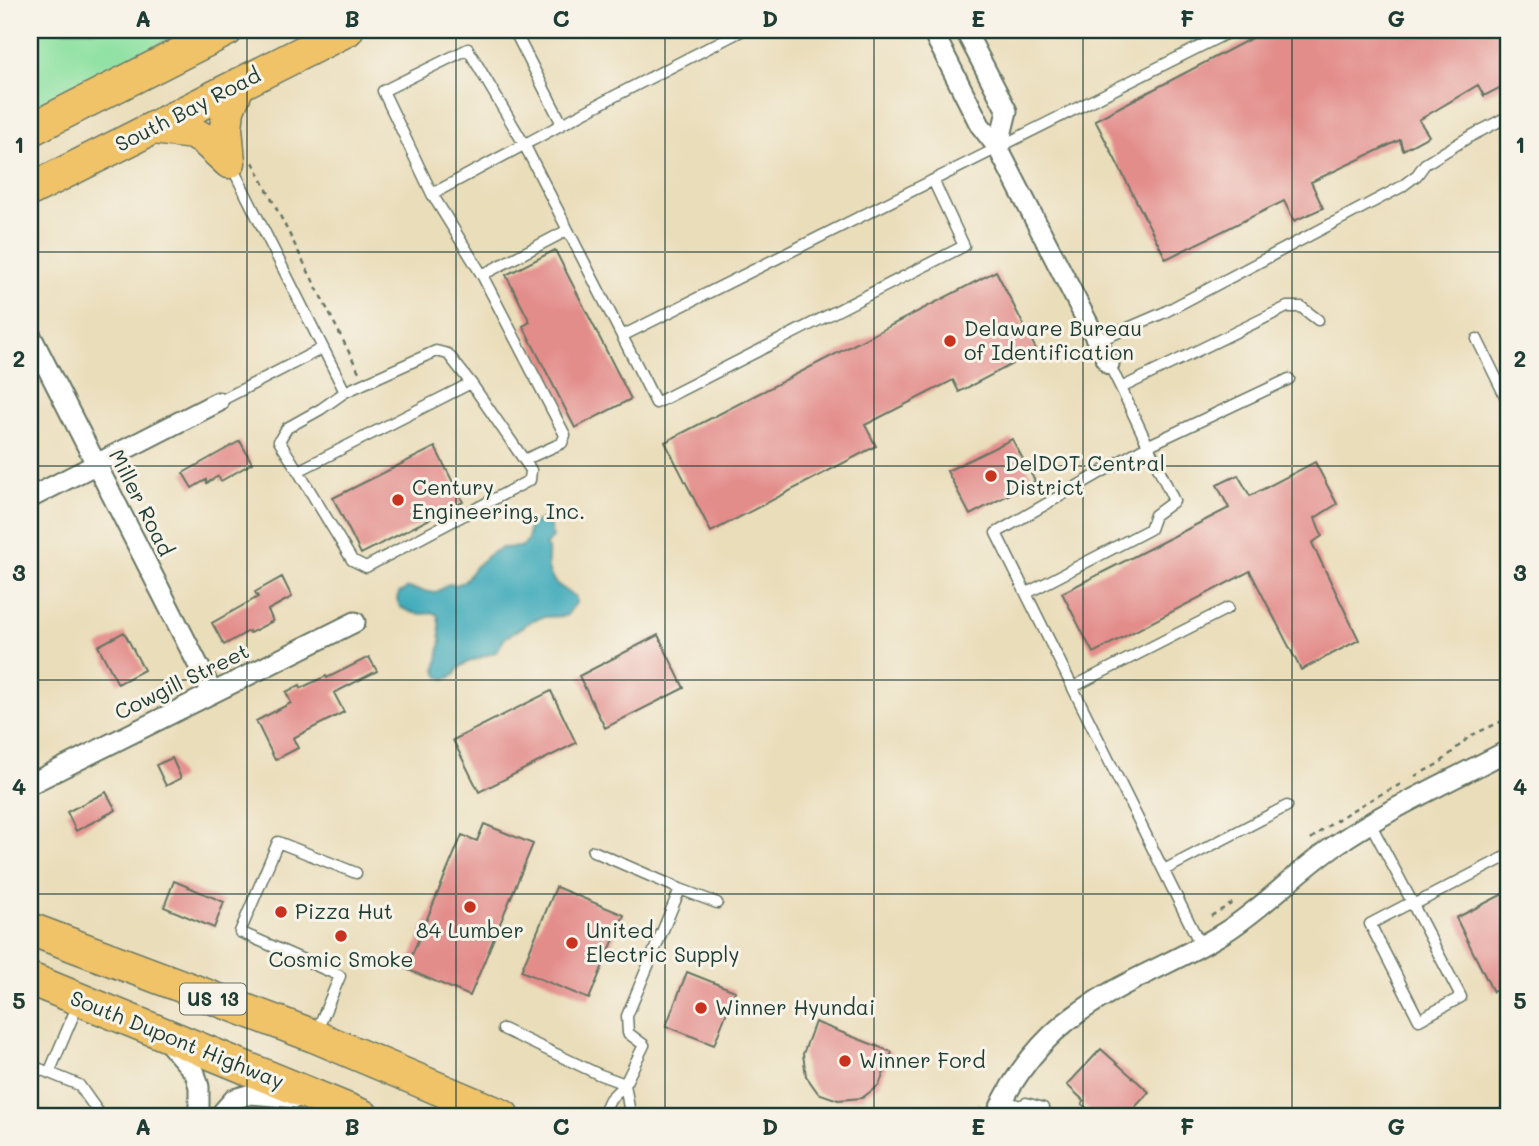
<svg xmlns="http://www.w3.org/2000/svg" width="1539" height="1146" font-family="Mali,sans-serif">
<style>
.green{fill:#8ee1a2;stroke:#568f6b;stroke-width:2}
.water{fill:#3aa9b9;stroke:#2c7376;stroke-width:2}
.building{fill:#e38d8b}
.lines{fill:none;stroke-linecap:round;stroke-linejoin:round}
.service-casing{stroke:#667563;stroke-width:13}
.minor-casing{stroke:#667563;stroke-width:23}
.trunk-casing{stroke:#667563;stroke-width:35}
.path{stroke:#667563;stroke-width:2.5;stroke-dasharray:5 5;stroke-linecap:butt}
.service{stroke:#fff;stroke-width:10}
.minor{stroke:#fff;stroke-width:19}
.trunk{stroke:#f1c369;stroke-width:32}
.grid{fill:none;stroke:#1f3d34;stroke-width:2;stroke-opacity:0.55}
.poi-dot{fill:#c8321e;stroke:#f7f3e8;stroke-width:2.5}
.labels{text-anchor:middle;stroke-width:6;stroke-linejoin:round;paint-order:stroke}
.shield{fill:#f7f3e8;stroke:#60746a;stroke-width:2}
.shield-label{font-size:19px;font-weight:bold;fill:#1f3d34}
.street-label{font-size:21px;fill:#1f3d34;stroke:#f7f3e8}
.poi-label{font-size:21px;fill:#1f3d34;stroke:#f7f3e8;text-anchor:start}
.neatline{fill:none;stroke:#1f3d34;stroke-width:2.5}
.grid-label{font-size:23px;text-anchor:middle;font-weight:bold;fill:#1f3d34}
</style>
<rect width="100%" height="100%" fill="#f7f3e8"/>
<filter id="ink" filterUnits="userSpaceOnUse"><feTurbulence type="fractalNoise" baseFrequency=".0143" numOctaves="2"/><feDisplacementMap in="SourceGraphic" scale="14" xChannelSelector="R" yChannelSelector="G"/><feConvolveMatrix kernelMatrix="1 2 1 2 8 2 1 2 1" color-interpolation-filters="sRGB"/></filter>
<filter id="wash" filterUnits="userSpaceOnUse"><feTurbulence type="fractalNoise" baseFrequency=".00686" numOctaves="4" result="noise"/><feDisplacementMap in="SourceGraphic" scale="28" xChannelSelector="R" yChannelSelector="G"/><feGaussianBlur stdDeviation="1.57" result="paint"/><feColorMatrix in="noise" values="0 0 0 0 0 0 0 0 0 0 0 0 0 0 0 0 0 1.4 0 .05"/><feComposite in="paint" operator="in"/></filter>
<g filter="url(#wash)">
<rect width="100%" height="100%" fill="#eaddba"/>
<path class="green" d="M30,30H187L30,111Z"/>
<path class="water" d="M547,517L553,538L545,545L548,549C549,556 547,561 548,567C551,585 564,588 576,597V603L566,616L543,617L533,620L505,638L496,652L466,663L458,669L455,675L446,679L439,677L436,671L441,641L438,615L432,612C420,617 410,612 400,607L397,599L399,593L408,588L435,593L449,584L456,585L464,582L475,567L491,553L502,548L520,547L524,545L528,539L529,525Z"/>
<g id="blocks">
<path class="building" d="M1267,30H1509V83L1484,96L1478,85L1419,120L1429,136L1403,150L1400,140L1311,182L1323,208L1294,221L1284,201L1166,259L1095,120Z
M555,250L631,399L575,428L523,326L530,322L506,275Z
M996,271L1037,351L959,392L953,380L865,425L876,446L711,532L665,442Z
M1012,439L1035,481L970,515L947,471Z
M240,441L252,463L221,481L218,476L207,483L206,480L192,488L183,473Z
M435,447L463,502L361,554L333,498Z
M1315,462L1337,504L1315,518L1322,536L1312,543L1359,640L1301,670L1250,571L1093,653L1062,593L1229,508L1217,485L1238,475L1250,496Z
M282,577L292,597L268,610L273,621L250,633L249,631L224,645L212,623L258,597L255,592Z
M124,632L144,670L118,684L98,646Z
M658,635L684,688L605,728L579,676Z
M369,657L377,671L334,693L344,712L293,738L298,748L275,760L256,721L291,703L286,692L300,685L301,688L326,676L327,678Z
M551,691L576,743L479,792L453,740Z
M172,758L181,778L166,786L156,765Z
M106,792L116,810L76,831L67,812Z
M484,824L533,844L470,996L406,969L462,835L477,841Z
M174,881L224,902L214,928L164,907Z
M556,887L624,915L589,999L521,971Z
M1509,891V984L1493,992L1456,918Z
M687,972L735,991L714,1045L666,1026Z
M815,1022L892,1052L879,1085L862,1098L838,1100L818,1093L806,1076L803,1054Z
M1101,1049L1149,1092L1127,1116H1096L1082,1104L1084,1101L1067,1085Z"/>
</g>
</g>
<g filter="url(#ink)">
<use href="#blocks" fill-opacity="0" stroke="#667563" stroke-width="2"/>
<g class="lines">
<defs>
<path id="service" d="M514,30L562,124
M432,194L383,91L468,49L524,144L622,336L1233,30
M482,275L568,230
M622,336L656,403L964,246L933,180
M1477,339L1509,404
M1098,341L1163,313L1401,187L1417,175L1425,164L1469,137L1509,116
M323,348L345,392L321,409L287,428L279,441L298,471L471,383L448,354L436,351L345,392
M1109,364L1121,388L1287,307H1301L1318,320
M218,402L323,348L231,165
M524,460L562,443L565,435L482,275L432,194L611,98L743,30
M298,471L352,560L366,567L530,480L531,470L471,383
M1027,593L1150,529L1155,515L1174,501L1121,388
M1073,687L1228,608
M1370,823L1412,902L1413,905L1461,997L1419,1020L1370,924L1412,902
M593,851L680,889
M1164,870L1287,806
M1413,905L1509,855
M1201,946L996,533L1145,447L1289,379
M503,1029L598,1074L625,1084L644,1045L628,1033L627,1016L680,889L717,903
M316,1033L340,976L240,932L278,842L356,873
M30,1065L79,1085L101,1116
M49,1073L79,1002
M1003,1100L1020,1106L1022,1112L1033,1116
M1020,1106L1026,1103L1043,1108L1044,1116H1043
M602,1116L610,1099L625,1084L629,1108L626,1116"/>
<path id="minor" d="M932,30L980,125L998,148L1109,364
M965,30L1007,111L998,148
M30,334L212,692
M30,498L218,402
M30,784L355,622
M167,1041L195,1073L199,1087V1116
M219,1116L234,1099L251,1094L296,1098
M996,1116C1013,1075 1044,1036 1081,1011C1126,979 1179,961 1225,932C1266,906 1298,870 1337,844C1391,807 1452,780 1509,750"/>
<path id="trunk" d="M153,128L193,133L205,140L229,162
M30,130L227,30
M229,162L226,128L228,110L239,84
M30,190L347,30
M30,929L314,1036L503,1116
M30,979L363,1116"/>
</defs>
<use href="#service" class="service-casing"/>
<use href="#minor" class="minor-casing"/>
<use href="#trunk" class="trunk-casing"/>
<path class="path" d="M253,162L359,372
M1415,776L1440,763L1470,736L1509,718
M1311,839C1339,816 1371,799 1403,783
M1211,916L1236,901
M975,1116L980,1107"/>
<use href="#service" class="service"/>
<use href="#minor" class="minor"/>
<use href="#trunk" class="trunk"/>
</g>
</g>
<path class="grid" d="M247,30V1116M456,30V1116M665,30V1116M874,30V1116M1083,30V1116M1292,30V1116M30,252H1509M30,466H1509M30,680H1509M30,894H1509"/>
<g class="poi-dot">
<circle cx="950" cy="341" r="7"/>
<circle cx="991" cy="476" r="7"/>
<circle cx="398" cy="500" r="7"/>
<circle cx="470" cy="907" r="7"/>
<circle cx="281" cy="912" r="7"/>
<circle cx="341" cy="936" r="7"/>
<circle cx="572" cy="943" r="7"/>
<circle cx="701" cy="1008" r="7"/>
<circle cx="845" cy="1061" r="7"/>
</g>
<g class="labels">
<rect class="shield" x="180" y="983.5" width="66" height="31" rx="5"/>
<g class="shield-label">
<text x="213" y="1006">US 13</text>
</g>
<g class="street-label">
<text transform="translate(188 110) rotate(-27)" y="7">South Bay Road</text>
<text transform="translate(141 503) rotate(63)" y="7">Miller Road</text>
<text transform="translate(182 682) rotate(-26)" y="7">Cowgill Street</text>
<text transform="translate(177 1040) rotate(22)" y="7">South Dupont Highway</text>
</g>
<g class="poi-label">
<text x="964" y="336">Delaware Bureau<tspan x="964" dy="24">of Identification</tspan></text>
<text x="1005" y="471">DelDOT Central<tspan x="1005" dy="24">District</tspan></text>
<text x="412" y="495">Century<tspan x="412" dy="24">Engineering, Inc.</tspan></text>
<text x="295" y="919">Pizza Hut</text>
<text x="470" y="938" text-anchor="middle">84 Lumber</text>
<text x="586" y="938">United<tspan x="586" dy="24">Electric Supply</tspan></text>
<text x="341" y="967" text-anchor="middle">Cosmic Smoke</text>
<text x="715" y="1015">Winner Hyundai</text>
<text x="859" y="1068">Winner Ford</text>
</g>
</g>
<rect width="1539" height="1146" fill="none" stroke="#f7f3e8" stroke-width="77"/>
<rect x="38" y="38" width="1462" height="1070" class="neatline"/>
<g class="grid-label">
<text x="143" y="27">A</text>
<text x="352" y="27">B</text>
<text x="561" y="27">C</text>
<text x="770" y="27">D</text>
<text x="978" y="27">E</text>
<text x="1187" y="27">F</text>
<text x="1396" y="27">G</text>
<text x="19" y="153">1</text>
<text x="1520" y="153">1</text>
<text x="19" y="367">2</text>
<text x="1520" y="367">2</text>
<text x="19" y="581">3</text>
<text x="1520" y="581">3</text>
<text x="19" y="795">4</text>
<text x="1520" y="795">4</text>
<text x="19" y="1009">5</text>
<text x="1520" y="1009">5</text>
<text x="143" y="1135">A</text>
<text x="352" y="1135">B</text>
<text x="561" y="1135">C</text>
<text x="770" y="1135">D</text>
<text x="978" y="1135">E</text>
<text x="1187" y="1135">F</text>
<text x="1396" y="1135">G</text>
</g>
</svg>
